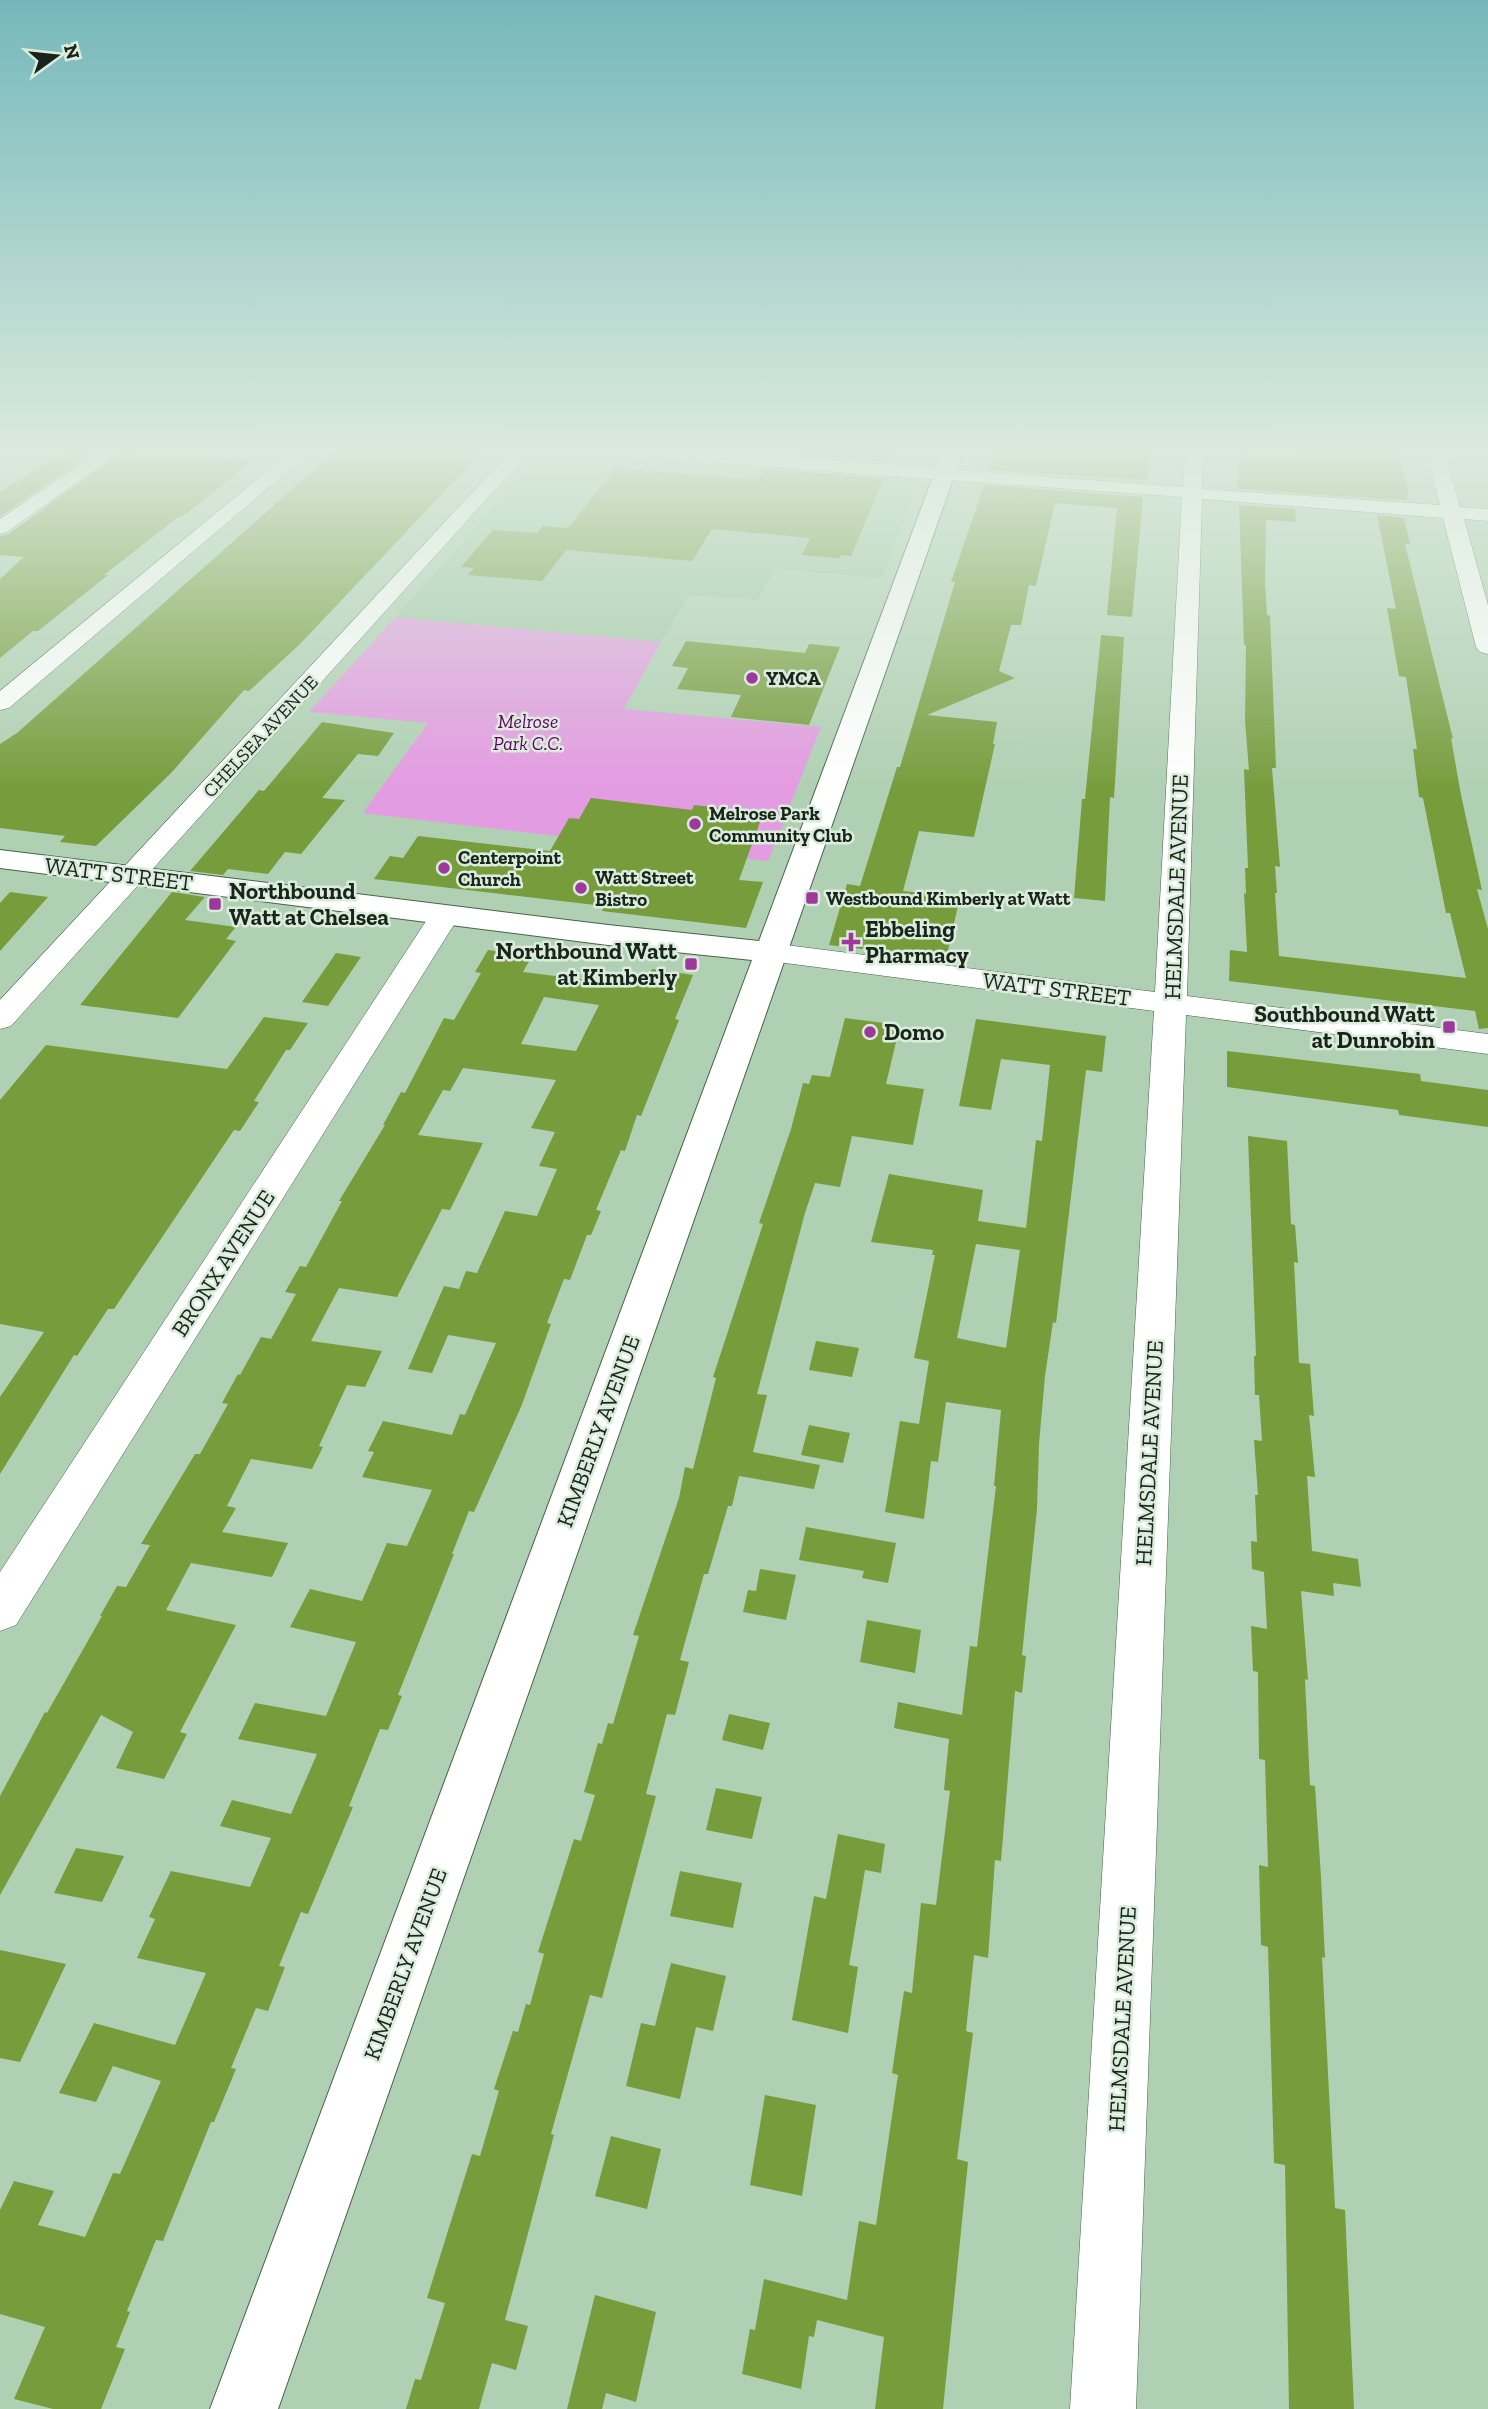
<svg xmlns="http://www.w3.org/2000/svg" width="1488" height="2409" font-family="'Zilla Slab',serif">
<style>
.built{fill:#a1c8a5}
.green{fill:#e39be1}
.building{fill:#779c3c;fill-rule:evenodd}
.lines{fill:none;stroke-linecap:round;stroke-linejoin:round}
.minor-casing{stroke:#46634a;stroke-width:1}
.tertiary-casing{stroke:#46634a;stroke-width:2}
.minor{fill:#fff;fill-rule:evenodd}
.tertiary{fill:#fff;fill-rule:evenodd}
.poi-dot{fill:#9d389d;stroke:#dbecdd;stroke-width:2.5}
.labels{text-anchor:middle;stroke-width:5;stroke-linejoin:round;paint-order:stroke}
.far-poi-label{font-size:19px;font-weight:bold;fill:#19251a;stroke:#dbecdd;text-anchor:start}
.far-park-label{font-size:19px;font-style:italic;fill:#610062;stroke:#dbecdd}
.far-street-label{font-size:19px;fill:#19251a;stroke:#dbecdd}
.street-label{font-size:23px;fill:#19251a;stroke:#dbecdd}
.poi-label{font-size:23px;font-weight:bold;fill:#19251a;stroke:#dbecdd;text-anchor:start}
</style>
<rect width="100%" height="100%" fill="#b0d0b3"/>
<path class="built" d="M541,453H560L919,480L882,578L775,569L758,600L689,595L661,642L396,617Z"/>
<path class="green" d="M396,617L661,642L624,709L821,727L768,861L363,813L428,723L309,712Z"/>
<path class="building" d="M61,453H92L0,516V492Z
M120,453L252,461L186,514L177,518L104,575H108L38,631H33L0,658V579L24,557L0,555V536L9,534Z
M333,453H481L300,644L249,691L244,690L172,772L96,846L60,842L65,836L0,828V744L17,733Z
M775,453H895L891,462Z
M994,453H1149L1148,480L989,470Z
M1239,453L1297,457V453H1399L1409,495H1406L1407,500H1400L1238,489Z
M615,469L759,480L765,469L884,478L851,556L840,555L839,558L802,555L810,538L712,529L692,561L566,550L542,581L468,575L474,568L461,567L493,530L537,533L543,526L568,528Z
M984,485L1143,497L1132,617L1107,615L1117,508L1055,503L1036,586L1029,585L1021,625H1011L999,671L1015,678L927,715L997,722L993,744H995L974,837L919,831L903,891L960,897L946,959L829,945L847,884L860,886L897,767H900L955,582H951Z
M1239,505L1295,509L1296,522L1266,520L1265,583L1267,615L1270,616L1276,768H1272L1280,867L1275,866L1277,893H1275L1279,956L1466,978L1450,913H1446L1423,798L1419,797L1413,749H1417L1406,677L1399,676L1387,608L1396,609L1377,515L1404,518L1410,544H1405L1453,739L1451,738L1461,795L1482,890L1477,889L1488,929V1028L1479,1029L1475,1011L1229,981L1230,950L1247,952L1244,893L1246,894L1245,868H1248L1244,769L1249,770L1245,721L1246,645H1244Z
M1101,635L1124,637L1114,798L1110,797L1105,901L1074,898L1082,799H1085Z
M686,641L805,653L809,644L840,647L809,725L731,717L741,695L677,689L688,668L672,666Z
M322,722L394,733L378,756L358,754L322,798L345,800L301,854L285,852L268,874L228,869L223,875L190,871L259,790L264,791Z
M591,798L692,810L694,805L721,808L717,817L760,822L739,880L763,882L746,928L602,911L604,906L374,879L390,856L403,858L418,836L550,851L569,818L579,819Z
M10,892L48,897L0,951V903Z
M172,892L205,897L185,920L236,927L226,939L236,941L178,1018L80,1005Z
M488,950L532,956L523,972L611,983L645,986L652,969L693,975L675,1019L679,1020L641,1116L637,1115L625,1151L621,1150L596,1210L601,1211L591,1235H587L570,1280L564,1279L547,1323L551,1324L521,1407L474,1512L469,1511L452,1554H454L398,1695L402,1696L388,1730L380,1729L349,1806L353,1807L308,1914L301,1912L279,1966L285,1967L268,2011L256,2008L231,2068L236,2069L214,2122H211L163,2241L156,2240L127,2311L130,2312L116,2347L125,2349L101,2409H53L14,2399L45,2327L0,2314V2210L14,2181L54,2191L38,2225L85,2237L113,2173L120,2174L161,2081L113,2066L96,2102L59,2093L94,2023L175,2045L206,1973L137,1958L155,1919L149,1917L171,1871L250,1887L271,1838L220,1826L232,1800L291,1814L317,1754L238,1739L255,1703L326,1716L356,1642L290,1627L310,1589L362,1601L387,1543L407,1546L432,1490L362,1477L374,1452L368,1451L383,1421L452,1435L460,1414L465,1415L496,1343L448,1335L432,1373L408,1369L444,1286L459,1289L466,1271L477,1273L505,1211L537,1216L557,1169L539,1166L555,1132L531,1128L556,1080L463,1068L450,1091L443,1090L418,1135L483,1143L450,1210L442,1209L397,1297L339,1288L311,1341L382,1351L365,1387L347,1385L319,1446L323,1447L312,1469L251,1459L227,1506L236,1508L222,1532L288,1543L272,1577L191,1563L166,1610L236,1625L180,1732L187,1734L164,1779L116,1768L133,1732L101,1715L0,1895V1796L45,1712L47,1713L102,1616H100L117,1586L126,1587L150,1545L141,1544L195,1454H200L228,1404L222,1403L238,1374L240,1375L261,1337L271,1339L296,1294L285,1292L300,1266L306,1267L342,1201H339L385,1125H383L401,1092L405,1093L444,1018L454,1020L481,973L475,972ZM544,997L599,1005L576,1051L521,1044Z
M336,953L361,957L328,1006L302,1002Z
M264,1017L308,1023L290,1050H286L254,1101L259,1102L240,1131L234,1130L114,1309H108L77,1356L74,1355L0,1474V1397L44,1332L0,1324V1100L46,1045L227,1069Z
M845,1018L900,1025L886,1084L924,1089L913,1145L852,1136L840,1187L815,1183L805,1213L757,1394L767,1395L753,1452L820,1465L814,1489L739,1476L732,1506H728L708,1574H704L680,1660L689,1662L675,1715L667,1714L646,1794L656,1796L602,1998L590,1995L551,2134L554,2135L505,2320L528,2326L516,2370L492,2363L479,2409H406L415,2379L421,2380L445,2303L427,2298L472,2154L480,2156L499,2091L494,2089L513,2031L518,2032L526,2004L530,2005L544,1954L538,1952L574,1839L581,1841L595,1795L584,1792L598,1743L602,1744L608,1723L613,1724L639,1636L633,1635L679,1498L685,1467L693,1469L716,1378L713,1377L763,1224L759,1223L791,1129L803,1083L809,1084L812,1075L830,1077Z
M976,1019L1106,1036L1102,1072L1086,1070L1056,1323L1053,1322L1045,1376L1039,1444L1037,1509L1022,1655L1026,1656L1022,1693L1015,1691L1001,1861L995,1860L988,1958L974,1955L966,2031L973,2033L957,2159L968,2162L943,2409H875L884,2337L817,2320L814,2337L809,2336L801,2389L742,2374L750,2329L755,2330L764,2279L847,2300L859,2221L876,2225L898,2075L892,2073L904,1991L912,1993L921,1903L936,1905L950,1791L944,1790L949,1739L894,1728L898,1702L962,1715L970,1646L977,1647L996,1486H994L1001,1410L946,1402L938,1462L931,1461L924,1519L885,1512L900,1421L919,1424L929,1361L914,1358L935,1255H932L933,1250L871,1242L889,1174L983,1190L978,1221L1026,1228L1036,1140L1042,1141L1050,1065L1001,1059L991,1110L959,1106ZM976,1244L1020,1250L1006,1348L957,1338Z
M1227,1051L1420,1074L1421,1081L1488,1090V1127L1399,1115L1398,1110L1227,1087Z
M1248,1136L1287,1141L1291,1224L1295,1225L1298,1263L1294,1262L1299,1363L1310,1364L1314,1416L1309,1415L1315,1477L1307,1476L1312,1551L1358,1559L1361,1587L1333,1583L1334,1596L1301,1591L1308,1680L1305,1679L1310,1785L1315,1786L1321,1877L1325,1958L1322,1957L1335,2208L1345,2210L1354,2409H1289L1285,2165L1274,2163L1268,1947L1261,1945L1259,1865L1268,1867L1265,1760L1259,1759L1258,1672L1253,1671L1251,1626L1267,1629L1264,1572L1252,1569L1251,1541L1257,1542L1255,1495H1258L1254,1440L1262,1441L1259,1395H1255L1254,1356H1256Z
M816,1341L859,1348L852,1377L809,1370Z
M809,1425L850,1433L843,1463L801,1455Z
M806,1527L896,1543L888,1583L862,1578L864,1571L799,1560Z
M760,1569L796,1575L786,1620L743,1612L748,1590L756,1591Z
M867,1620L921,1630L915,1673L860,1662Z
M729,1714L770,1723L763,1750L722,1740Z
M716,1788L762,1797L752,1839L706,1830Z
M838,1834L885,1844L881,1873L865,1870L849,1965L858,1967L848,2033L792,2020L814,1896L826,1899Z
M76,1848L124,1856L102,1902L54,1893Z
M680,1871L742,1883L733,1928L670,1916Z
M0,1950L66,1964L20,2062L0,2058Z
M671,1963L726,1976L713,2031L696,2027L680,2099L626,2086L641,2023L655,2026Z
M765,2095L816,2105L802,2196L750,2185Z
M611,2136L661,2149L647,2209L595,2196Z
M595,2295L656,2312L636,2402L606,2393L602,2409H567Z"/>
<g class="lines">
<defs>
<path id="minor" d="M97,453H118L7,532L0,534V519Z
M289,453H309L9,708L0,710V691Z
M509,453H528L11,1026L0,1029V1000Z
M648,453H731L1183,487L1185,453H1203L1202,489L1440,505L1427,453H1445L1460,507L1488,509V521L1464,519L1488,605V654L1480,652L1476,647L1443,518L1202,499L1187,996L1488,1034V1054L1186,1015L1136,2409H1070L1154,1011L770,961L759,959L755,952L759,945L770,943L1155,992L1182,497L657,459Z
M445,906L456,909L460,915L16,1625L0,1631V1572L430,915L434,909Z"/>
<path id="tertiary" d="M942,453H962L278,2409H210L752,960L608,945L0,868V850L608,925L759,941Z"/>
</defs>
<use href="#minor" class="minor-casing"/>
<use href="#tertiary" class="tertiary-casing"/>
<use href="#minor" class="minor"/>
<use href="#tertiary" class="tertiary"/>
</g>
<linearGradient id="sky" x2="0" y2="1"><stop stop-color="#75b8bb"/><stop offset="0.57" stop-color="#dbeadd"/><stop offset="1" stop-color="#dbeadd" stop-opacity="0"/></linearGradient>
<rect width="1488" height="790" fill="url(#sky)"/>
<g class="poi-dot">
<circle cx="752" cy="678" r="7"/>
<circle cx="695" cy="824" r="7"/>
<circle cx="444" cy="868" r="7"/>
<circle cx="581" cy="888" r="7"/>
<rect x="805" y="891" width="14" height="14" rx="3.5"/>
<rect x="208" y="897" width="14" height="14" rx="3.5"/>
<path d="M847.5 931.5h7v7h7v7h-7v7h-7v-7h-7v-7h7z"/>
<rect x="684" y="957" width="14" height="14" rx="3.5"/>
<rect x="1442" y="1020" width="14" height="14" rx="3.5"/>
<circle cx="870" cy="1032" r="7"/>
</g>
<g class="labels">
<g class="far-poi-label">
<text x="766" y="685">YMCA</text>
<text x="709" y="820">Melrose Park<tspan x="709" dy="22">Community Club</tspan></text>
<text x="458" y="864">Centerpoint<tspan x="458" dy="22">Church</tspan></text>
<text x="595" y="884">Watt Street<tspan x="595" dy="22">Bistro</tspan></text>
<text x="826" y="905">Westbound Kimberly at Watt</text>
</g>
<g class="far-park-label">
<text x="528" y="728">Melrose<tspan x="528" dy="22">Park C.C.</tspan></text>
</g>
<g class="far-street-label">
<text transform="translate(260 736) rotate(-47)" y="7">CHELSEA AVENUE</text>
</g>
<g class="street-label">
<text transform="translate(119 874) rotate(7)" y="8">WATT STREET</text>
<text transform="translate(1176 887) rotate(-88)" y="8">HELMSDALE AVENUE</text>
<text transform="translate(1057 989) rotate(7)" y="8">WATT STREET</text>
<text transform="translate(223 1263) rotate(-57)" y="8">BRONX AVENUE</text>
<text transform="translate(598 1431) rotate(-70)" y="8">KIMBERLY AVENUE</text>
<text transform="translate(1149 1453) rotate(-87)" y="8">HELMSDALE AVENUE</text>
<text transform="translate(405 1964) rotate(-70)" y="8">KIMBERLY AVENUE</text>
<text transform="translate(1122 2019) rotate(-87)" y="8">HELMSDALE AVENUE</text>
</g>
<g class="poi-label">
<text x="229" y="899">Northbound<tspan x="229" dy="26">Watt at Chelsea</tspan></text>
<text x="865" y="937">Ebbeling<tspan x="865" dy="26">Pharmacy</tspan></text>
<text x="677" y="959" text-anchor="end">Northbound Watt<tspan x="677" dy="26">at Kimberly</tspan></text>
<text x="1435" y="1022" text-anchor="end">Southbound Watt<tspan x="1435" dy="26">at Dunrobin</tspan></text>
<text x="884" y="1040">Domo</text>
</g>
</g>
<g transform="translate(56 56) rotate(75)" stroke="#dbecdd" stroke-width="5" paint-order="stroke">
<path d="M0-5L12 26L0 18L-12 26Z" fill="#19251a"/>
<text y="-10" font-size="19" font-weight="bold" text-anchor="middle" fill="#19251a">N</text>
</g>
</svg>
